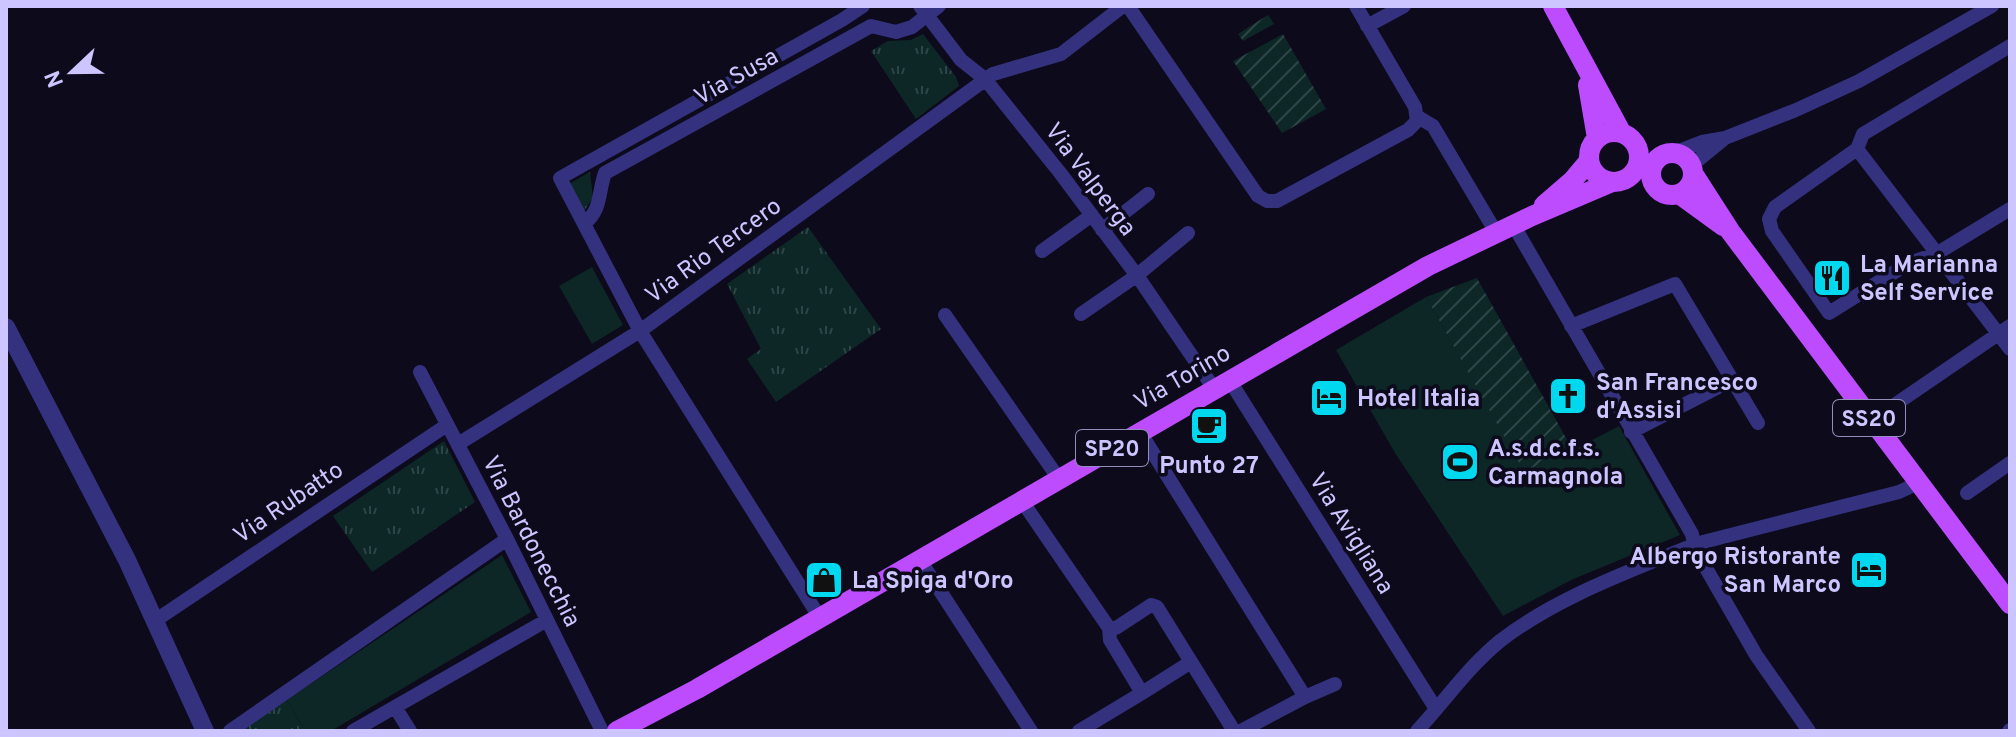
<svg xmlns="http://www.w3.org/2000/svg" width="2016" height="737" font-family="Overpass,sans-serif">
<style>
.grass{fill:url(#grass-tufts)}
.park{fill:#0c2726}
.garden{fill:url(#garden-furrows)}
.lines{fill:none;stroke-linecap:round;stroke-linejoin:round}
.minor{stroke:#34317f;stroke-width:14}
.tertiary{stroke:#34317f;stroke-width:18}
.primary{stroke:#bd4cff;stroke-width:20}
.labels{text-anchor:middle;stroke-width:7;stroke-linejoin:round;paint-order:stroke}
.shield{fill:#0d0a1c;stroke:#938dbb;stroke-width:2}
.shield-label{font-size:22px;font-weight:bold;fill:#ccc5ff}
.street-label{font-size:24px;fill:#ccc5ff;stroke:#0d0a1c}
.poi-label{font-size:24px;font-weight:bold;fill:#ccc5ff;stroke:#0d0a1c;text-anchor:start}
</style>
<defs>
<pattern id="grass-tufts" width="24" height="20" patternUnits="userSpaceOnUse" patternTransform="scale(2)"><rect width="24" height="20" fill="#0c2726"/><path d="M3 7l-1-3M5 7V3M7 7l1-3M15 17l-1-3M17 17v-4M19 17l1-3" fill="none" stroke="#2e4547"/></pattern>
<pattern id="garden-furrows" width="10" height="10" patternUnits="userSpaceOnUse" patternTransform="scale(2)"><rect width="10" height="10" fill="#0c2726"/><path d="M-1 1l2-2M0 10L10 0M9 11l2-2" fill="none" stroke="#2e4547"/></pattern>
</defs>
<rect width="100%" height="100%" fill="#0d0a1c"/>
<path class="grass" d="M923,34L956,77L959,86L916,119L871,51L888,41L911,40Z
M590,172L593,198L584,211L569,184Z
M808,227L881,329L776,402L747,359L761,349L727,284Z
M444,441L475,502L372,572L333,516Z
M287,700L305,731H239Z"/>
<path class="park" d="M592,267L623,325L592,344L559,286Z
M1426,297L1524,471L1571,447L1573,450L1619,426L1680,535L1571,580L1503,616L1395,453L1336,350Z
M502,555L531,612L331,731H305L287,700Z"/>
<path class="garden" d="M1268,15L1274,24L1243,41L1238,34Z
M1283,34L1326,109L1282,133L1233,61Z
M1477,278L1571,447L1524,472L1426,297Z"/>
<g class="lines">
<path class="minor" d="M920,6L961,60L985,79L1061,174L1138,277L1215,390
M1128,6L1258,196L1267,201H1277L1408,130L1417,121L1415,107L1356,6
M1367,26L1404,6
M2010,46L1863,134L1857,149L1775,207L1769,219L1772,231L1829,313L1909,263L1936,254L2010,209
M1418,117L1433,126L1497,234
M1857,149L2010,349
M1676,152L1702,142L1725,138L1796,110L1859,81L1992,6
M1692,165L1725,138
M584,224C602,210 598,192 605,173L871,26L896,32L912,27L939,6
M1514,226L1692,534L1695,549L1756,655L1809,731
M1102,230L1148,194
M1042,251L1092,215
M1081,314L1136,276L1188,233
M945,315L1059,479
M1571,326L1675,284L1758,423
M420,372L507,539L602,731
M1230,381L1436,709
M1871,421L2010,326
M1140,432L1305,697
M1631,432L1732,380
M458,444L640,331L993,74L1061,54L1123,6
M1967,493L2010,463
M1022,501L1109,628L1110,640L1142,693L1191,662
M920,560L1031,731
M820,618L640,331L560,178L842,20L863,6
M156,620L447,425
M1109,628H1116L1151,605L1157,607L1234,731
M395,707L410,731
M230,731L507,539
M353,731L547,620
M1079,731L1142,693
M1241,731L1305,697L1335,684
M1417,731C1445,701 1468,667 1500,641C1554,599 1623,574 1686,548L1695,549L1703,542L1899,492L1918,483
M2009,731L2010,730"/>
<path class="tertiary" d="M6,327L127,560L205,731"/>
<path class="primary" d="M1553,6L1621,132
M1588,85L1597,138
M1589 157a25 25 0 1 1 50 0a25 25 0 1 1-50 0Z
M1651 174a21 21 0 1 1 42 0a21 21 0 1 1-42 0Z
M1694,175L1730,231L2010,604
M1679,194L1723,226
M1544,205L1573,180L1589,161
M617,731L697,689L1428,266L1532,216L1612,182"/>
</g>
<defs>
<symbol id="restaurant-square" viewBox="-11 -11 22 22"><rect x="-9" y="-9" width="18" height="18" rx="4" fill="#00d8f0" stroke="#0d0a1c"/><path d="M-5-6h1v4h1v-4h1v4h1v-4h1v5L-1.5 .5V6h-2V.5L-5-1ZM5-6V6H3V1.5H1.5Q1.5-4 5-6Z" fill="#111"/></symbol>
<symbol id="church-square" viewBox="-11 -11 22 22"><rect x="-9" y="-9" width="18" height="18" rx="4" fill="#00d8f0" stroke="#0d0a1c"/><path d="M-1.2-6h2.4v3.5h3.3v2.4h-3.3V6h-2.4V-.1h-3.3v-2.4h3.3Z" fill="#111"/></symbol>
<symbol id="hotel-square" viewBox="-11 -11 22 22"><rect x="-9" y="-9" width="18" height="18" rx="4" fill="#00d8f0" stroke="#0d0a1c"/><path d="M-6-4.5h1.5V1H6V5H4.5V3h-9V5H-6ZM-4 0a1.8 1.8 0 1 1 3.6 0ZM.5 0V-2.5h3Q6-2.5 6 0Z" fill="#111"/></symbol>
<symbol id="cafe-square" viewBox="-11 -11 22 22"><rect x="-9" y="-9" width="18" height="18" rx="4" fill="#00d8f0" stroke="#0d0a1c"/><path d="M-5.5-4.5H6V0H3Q3 3.5 0 3.5H-2.5Q-5.5 3.5-5.5 0ZM3-3.2v2h1.7v-2ZM-6 4.5H4V6H-6Z" fill="#111"/></symbol>
<symbol id="stadium-square" viewBox="-11 -11 22 22"><rect x="-9" y="-9" width="18" height="18" rx="4" fill="#00d8f0" stroke="#0d0a1c"/><path d="M0-5a6.5 5 0 1 0 0 10a6.5 5 0 1 0 0-10ZM-3.5-1.8h7v3.6h-7Z" fill="#111"/></symbol>
<symbol id="shop-square" viewBox="-11 -11 22 22"><rect x="-9" y="-9" width="18" height="18" rx="4" fill="#00d8f0" stroke="#0d0a1c"/><path d="M-5-2.5h2.3a2.7 3.5 0 0 1 5.4 0H5L5.5 6h-11ZM-1.5-2.5h3a1.5 2.3 0 0 0-3 0Z" fill="#111"/></symbol>
</defs>
<g fill-rule="evenodd">
<use href="#restaurant-square" x="1810" y="256" width="44" height="44"/>
<use href="#church-square" x="1546" y="374" width="44" height="44"/>
<use href="#hotel-square" x="1307" y="376" width="44" height="44"/>
<use href="#cafe-square" x="1187" y="404" width="44" height="44"/>
<use href="#stadium-square" x="1438" y="440" width="44" height="44"/>
<use href="#hotel-square" x="1847" y="548" width="44" height="44"/>
<use href="#shop-square" x="802" y="558" width="44" height="44"/>
</g>
<g class="labels">
<g class="shield">
<rect x="1833" y="400" width="72" height="36" rx="6"/>
<rect x="1076" y="430" width="72" height="36" rx="6"/>
</g>
<g class="shield-label">
<text x="1869" y="426">SS20</text>
<text x="1112" y="456">SP20</text>
</g>
<g class="street-label">
<text transform="translate(736 76) rotate(-29)" y="8">Via Susa</text>
<text transform="translate(1091 179) rotate(53)" y="8">Via Valperga</text>
<text transform="translate(713 250) rotate(-36)" y="8">Via Rio Tercero</text>
<text transform="translate(1182 377) rotate(-30)" y="8">Via Torino</text>
<text transform="translate(288 502) rotate(-34)" y="8">Via Rubatto</text>
<text transform="translate(1352 533) rotate(58)" y="8">Via Avigliana</text>
<text transform="translate(532 541) rotate(63)" y="8">Via Bardonecchia</text>
</g>
<g class="poi-label">
<text x="1860" y="272">La Marianna<tspan x="1860" dy="28">Self Service</tspan></text>
<text x="1596" y="390">San Francesco<tspan x="1596" dy="28">d'Assisi</tspan></text>
<text x="1357" y="406">Hotel Italia</text>
<text x="1488" y="456">A.s.d.c.f.s.<tspan x="1488" dy="28">Carmagnola</tspan></text>
<text x="1209" y="473" text-anchor="middle">Punto 27</text>
<text x="1841" y="564" text-anchor="end">Albergo Ristorante<tspan x="1841" dy="28">San Marco</tspan></text>
<text x="852" y="588">La Spiga d'Oro</text>
</g>
</g>
<rect width="2016" height="737" fill="none" stroke="#ccc5ff" stroke-width="16"/>
<g transform="translate(72 72) rotate(248)" stroke="#0d0a1c" stroke-width="6" paint-order="stroke">
<path d="M0-6L14 30L0 20L-14 30Z" fill="#ccc5ff"/>
<text y="-12" font-size="22" font-weight="bold" text-anchor="middle" fill="#ccc5ff">N</text>
</g>
</svg>
